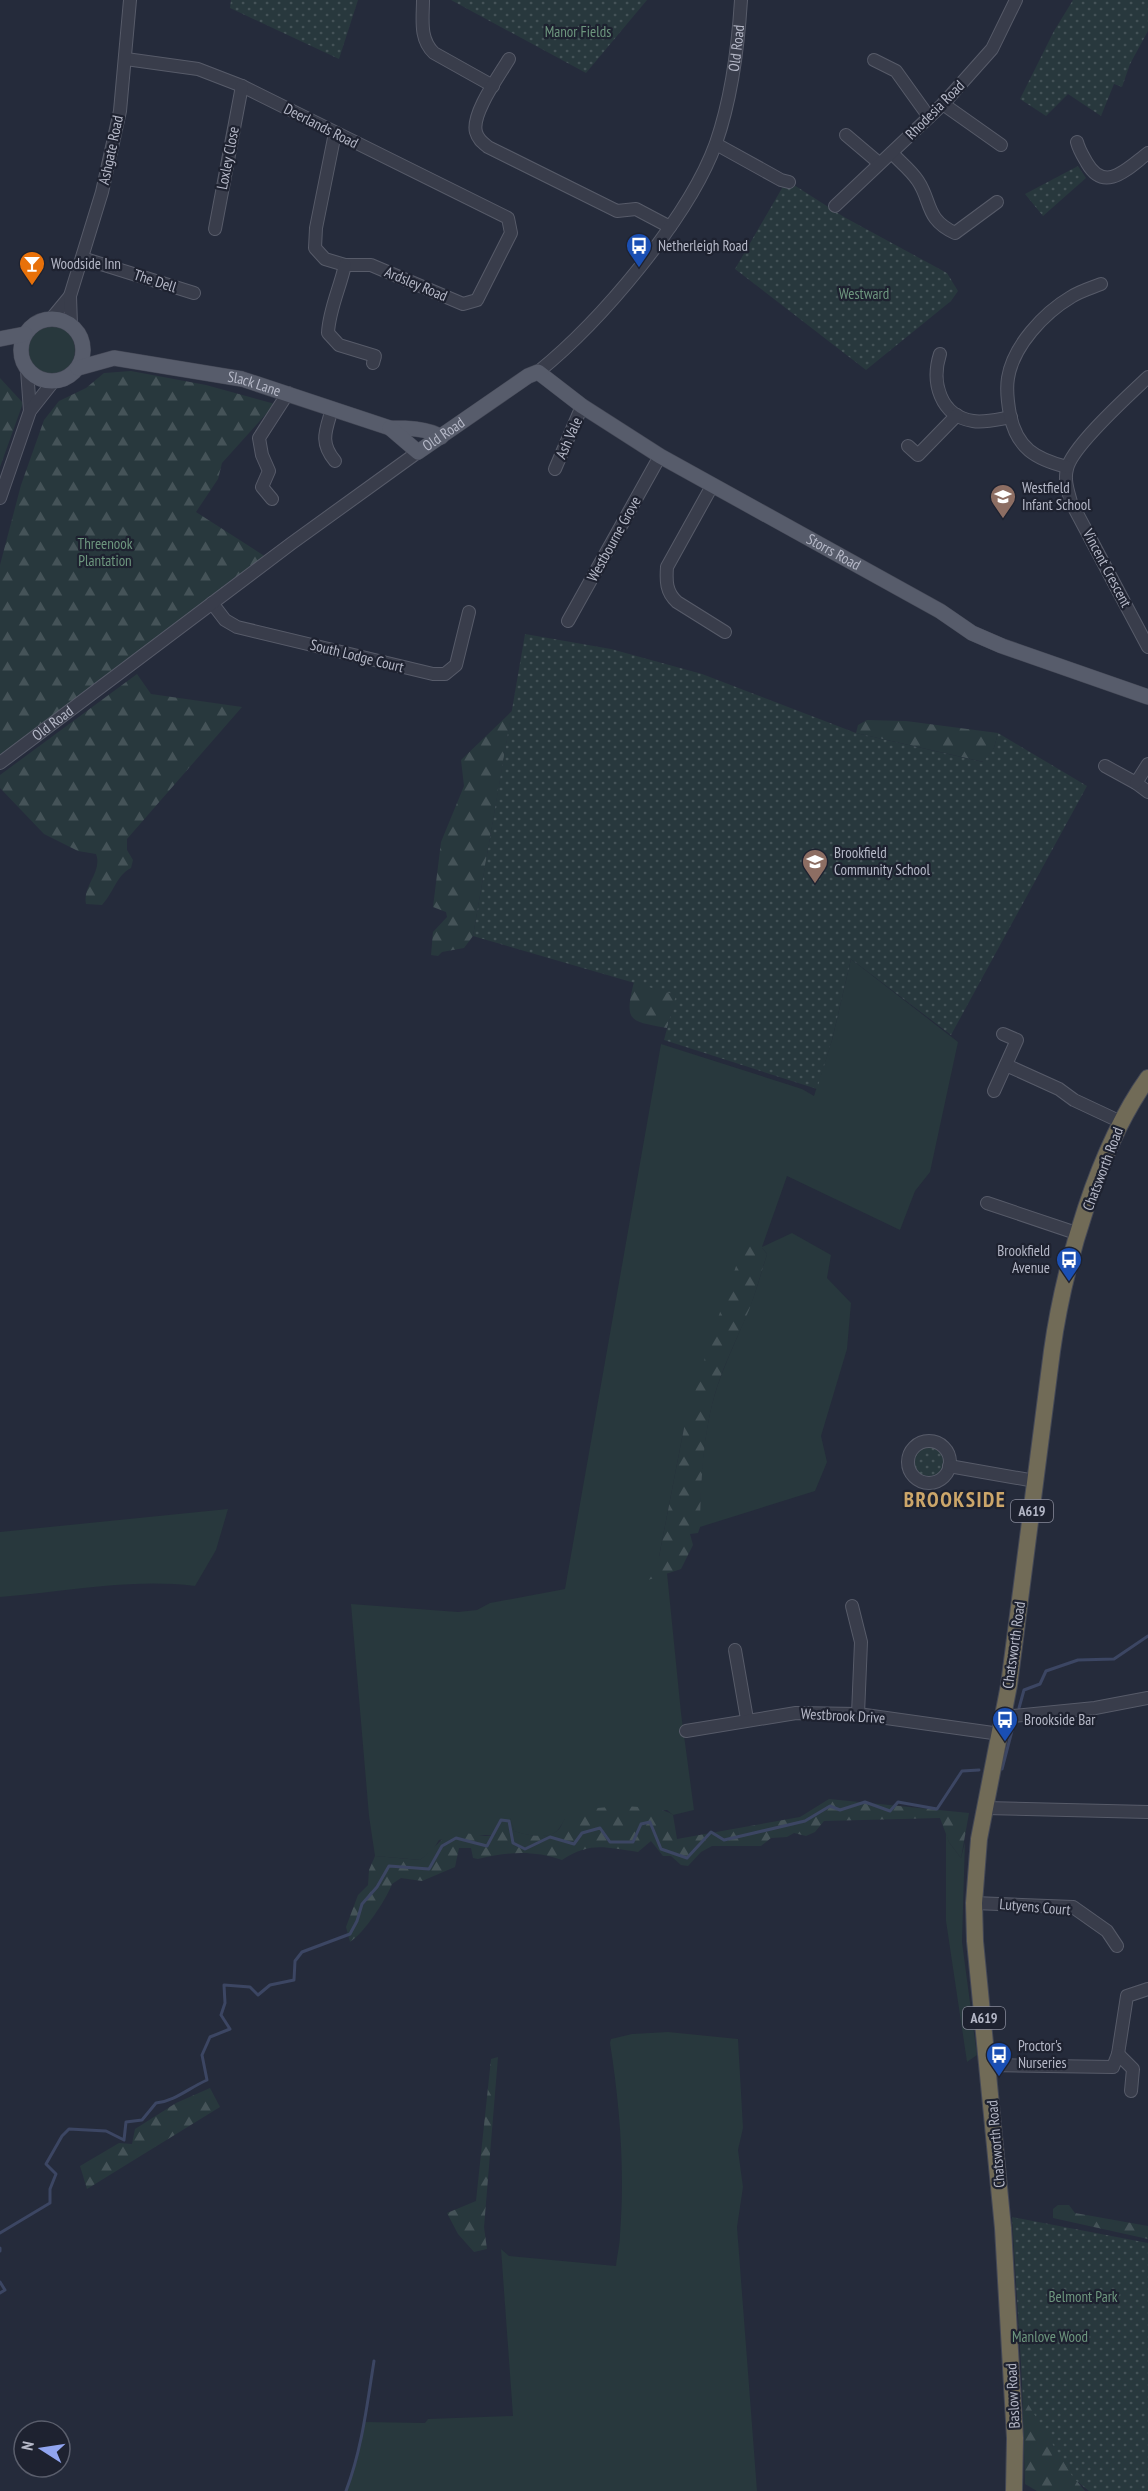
<svg xmlns="http://www.w3.org/2000/svg" width="1148" height="2491" font-family="'PT Sans Narrow',sans-serif">
<style>
.grass{fill:#28383d}
.forest{fill:url(#forest-firs)}
.park{fill:url(#park-dots)}
.lines{fill:none;stroke-linecap:round;stroke-linejoin:round}
.stream{stroke:#3c4663;stroke-width:3}
.minor-casing{stroke:#575b69;stroke-width:14}
.major-casing{stroke:#424654;stroke-width:16}
.highway-casing{stroke:#444856;stroke-width:18}
.minor{stroke:#393d4b;stroke-width:12}
.major{stroke:#575c6b;stroke-width:15}
.highway{stroke:#716b57;stroke-width:16}
.labels{text-anchor:middle;stroke-width:4.5;stroke-linejoin:round;paint-order:stroke}
.shield{fill:#1e2230;stroke:#888b9a;stroke-width:1.5}
.shield-label{font-size:14px;font-weight:bold;fill:#b5b8c7}
.park-label{font-size:15px;fill:#6d967e;stroke:#1e2230}
.street-label{font-size:15px;fill:#b5b8c7;stroke:#1e2230}
.poi-label{font-size:15px;fill:#b5b8c7;stroke:#1e2230;text-anchor:start}
.district-label{font-size:21px;font-weight:bold;letter-spacing:1.5px;fill:#cca66a;stroke:#1e2230}
</style>
<defs>
<pattern id="forest-firs" width="22" height="20" patternUnits="userSpaceOnUse" patternTransform="scale(1.5)"><rect width="22" height="20" fill="#28383d"/><path d="M5 1l3.5 6h-7zM16 11l3.5 6h-7z" fill="#455358"/></pattern>
<pattern id="park-dots" width="8" height="8" patternUnits="userSpaceOnUse" patternTransform="scale(1.5)"><rect width="8" height="8" fill="#28383d"/><path d="M2 2h.1M6 6h.1" fill="none" stroke="#455358" stroke-width="1.8" stroke-linecap="round"/></pattern>
</defs>
<rect width="100%" height="100%" fill="#252b3b"/>
<path class="grass" d="M25 350a25 25 0 1 1 50 0a25 25 0 1 1-50 0Z
M851,959L958,1042L930,1172L915,1191L900,1230L787,1176L762,1247L792,1233L831,1255L827,1278L851,1303L847,1349L821,1436L827,1462L815,1491L700,1527C700,1480 703,1431 717,1387C726,1361 738,1336 748,1311C756,1293 761,1273 767,1254L762,1248L684,1428L659,1557L660,1575L667,1573L681,1713L694,1810L673,1815L667,1810L565,1819C563,1822 560,1828 557,1831C547,1840 525,1835 514,1831L510,1818L498,1835H471L439,1840L433,1850L420,1860L375,1856L369,1816L351,1604L458,1612L477,1610L490,1603L565,1589L661,1044L802,1089L814,1096L832,1040Z
M228,1509L216,1550L195,1586C131,1578 64,1592 0,1597V1532Z
M946,1832L949,1842L961,1858L965,1842L962,1942L977,2055L967,2062L946,1921Z
M668,2032L738,2039L743,2128L738,2150L743,2187L737,2227L757,2491H345L353,2471L364,2422L425,2423L428,2419L513,2416L501,2249L509,2256L616,2266C617,2255 620,2245 620,2234C625,2171 620,2106 610,2043L611,2039L632,2034Z"/>
<path class="forest" d="M131,371L206,385L275,404L222,463L218,479L196,512L266,557L0,757V565L21,485L44,420L59,401L86,388L104,373Z
M0,378L23,403L0,467Z
M137,674L151,694L242,707L127,839V850L133,860L131,868C116,876 114,892 102,905L86,904C82,886 103,872 96,854L78,851L44,834L0,788V775Z
M512,711L473,936L464,948L442,952L438,956L431,955L433,932L447,917L446,912L433,907L441,842L464,786L461,760Z
M867,720L906,721L998,733L994,748L984,762L856,733L858,725Z
M634,982L677,995L667,1028C629,1021 624,1022 634,982Z
M751,1246L762,1248L767,1254C761,1273 756,1292 749,1310C738,1336 726,1360 717,1387C703,1431 701,1480 700,1527L698,1533L690,1534L693,1545L681,1569L642,1582L641,1566L659,1557L684,1428L710,1341L742,1249Z
M829,1799L969,1813L961,1858L949,1842L940,1818L824,1821L815,1832L806,1836L794,1833L787,1837L771,1838L761,1846H712L701,1852L688,1866L681,1865L671,1856H663L651,1841L638,1852C605,1848 592,1841 562,1860C532,1850 508,1852 478,1859L473,1858L471,1848H459L455,1867L422,1881L401,1878L392,1884C386,1900 364,1933 350,1942L346,1927L358,1895L368,1885L369,1870L375,1856L420,1860C432,1851 440,1840 452,1831L485,1836L498,1835L505,1818L510,1817L514,1831C525,1835 549,1840 558,1830C562,1827 562,1821 566,1818C570,1815 578,1813 583,1811C601,1805 658,1804 673,1815L677,1839L800,1817Z
M498,2057L484,2227L487,2249L474,2252L458,2234L447,2213L476,2201L491,2059Z
M210,2088L220,2107L87,2189L80,2166L119,2143L132,2144L135,2129L176,2103Z
M1058,2205H1069L1075,2213L1148,2226V2239L1053,2218V2209Z
M1024,2306L1075,2479L1085,2491H1037L1025,2484L1020,2316Z"/>
<path class="park" d="M231,0H358L339,59L230,8Z
M451,0H647L586,73Z
M1073,0H1148V31L1130,64L1122,87L1114,84L1101,116L1068,94L1046,116L1020,99L1054,31Z
M1078,166L1086,178L1043,216L1025,194Z
M785,183L794,185L844,217L947,273L958,291L951,301L866,370L735,269Z
M525,634L611,649L702,674L856,733L983,762L994,748L998,733L1087,786L951,1035L851,959L832,1040L817,1089L664,1040L676,995L473,936Z
M912 1462a17 17 0 1 1 34 0a17 17 0 1 1-34 0Z
M1012,2217L1148,2243V2491H1089L1074,2479L1023,2396Z"/>
<g class="lines">
<path class="stream" d="M1019,1708L1024,1690L1040,1684L1046,1671L1078,1660L1114,1659L1148,1636
M999,1769H1002L1014,1723
M0,2233L50,2203V2189L56,2174L46,2164L62,2136L69,2129L106,2131L124,2140L126,2122L142,2120L156,2103C175,2101 189,2088 207,2080L202,2055L210,2037L230,2029L221,2015L225,2003L224,1985L250,1987L258,1995L270,1985L294,1980L295,1961L302,1952L350,1934L357,1921L362,1904L377,1887L389,1866L429,1869L442,1846L456,1838L487,1846L501,1820L509,1821L513,1843L525,1849L550,1837L574,1844L582,1833L600,1828L610,1842H633L641,1824L650,1822L661,1849L687,1858L711,1832L724,1840L805,1821L830,1806L840,1810L865,1802L890,1811L898,1802L937,1809L962,1771L979,1770
M0,2248V2251
M0,2282L5,2290L0,2293
M346,2491C362,2449 367,2405 374,2361"/>
<defs>
<g id="minor">
<path d="M423,0C423,19 419,39 434,53L493,86"/>
<path d="M126,59L198,69L242,86L508,218L511,233L477,300L463,304L371,265H345L325,259L315,248L316,228L335,133"/>
<path d="M509,59C499,76 471,114 476,132C478,139 482,142 488,147L617,211L636,209L670,227"/>
<path d="M874,60L896,71L929,117"/>
<path d="M943,104L1001,145"/>
<path d="M846,135L879,163"/>
<path d="M1077,142C1079,150 1083,156 1087,163C1105,194 1128,168 1148,153"/>
<path d="M716,144L781,180L789,182"/>
<path d="M892,153C900,162 911,170 918,181C932,202 925,219 955,233L997,202"/>
<path d="M835,206L943,104L992,49L1016,0"/>
<path d="M215,229L242,86"/>
<path d="M82,258L194,293"/>
<path d="M345,265C340,288 329,310 328,333L339,345L375,356L373,363"/>
<path d="M51,319L70,296"/>
<path d="M71,325L70,296L102,192L120,111L130,0"/>
<path d="M940,354C931,382 940,416 973,421C985,423 999,419 1011,417"/>
<path d="M27,370L30,411"/>
<path id="s1" d="M538,372C600,322 689,218 716,143C732,97 738,49 741,0"/>
<path d="M1148,377C1130,394 1071,447 1067,469C1064,480 1068,491 1071,502L1148,647"/>
<path d="M332,409C326,430 319,442 335,461"/>
<path d="M908,446L918,455L957,415"/>
<path d="M1067,467C1035,459 1017,448 1010,415C1008,404 1006,390 1008,378C1013,346 1044,313 1071,297C1080,291 1091,288 1101,284"/>
<path d="M555,469L582,406"/>
<path d="M712,486L667,567C666,581 666,592 677,602L725,632"/>
<path d="M0,498L30,411L53,382"/>
<path d="M272,499L262,487L269,471L262,455L259,438L288,393"/>
<path d="M212,603L225,620L237,627L433,674H445L456,665L469,612"/>
<path d="M568,621L660,456"/>
<path id="s2" d="M0,763L292,543L418,452"/>
<path d="M1105,766L1136,783L1148,792"/>
<path d="M1136,783L1148,764"/>
<path d="M1006,1065L1059,1089L1074,1100L1121,1122"/>
<path d="M994,1091L1017,1040L1003,1034"/>
<path d="M987,1203L1079,1234"/>
<circle cx="929" cy="1462" r="21"/>
<path d="M949,1466L1035,1481"/>
<path d="M852,1606L861,1642L858,1714"/>
<path d="M735,1650L747,1719"/>
<path d="M1003,1717L1095,1708L1148,1698"/>
<path d="M686,1731L796,1713L858,1714L1000,1734"/>
<path d="M985,1808L1148,1812"/>
<path d="M974,1903L1073,1907L1107,1931L1117,1946"/>
<path d="M1118,2054L1127,1996L1148,1989"/>
<path d="M989,2065L1113,2067L1118,2054L1133,2069L1131,2091"/>
</g>
<g id="major">
<circle cx="52" cy="350" r="31"/>
<path d="M0,339L25,334"/>
<path id="s3" d="M78,368L114,358L242,379L390,428C405,428 428,428 441,437"/>
<path id="s4" d="M390,428L418,452L528,376L538,372L582,406L660,456L940,611L972,633L1002,646L1148,697"/>
</g>
<path id="highway" d="M1014,2491L1015,2438L1003,2228L975,1941L974,1903L979,1839L1009,1685L1052,1351C1064,1265 1098,1148 1148,1078"/>
</defs>
<use href="#minor" class="minor-casing"/>
<use href="#major" class="major-casing"/>
<use href="#highway" class="highway-casing"/>
<use href="#minor" class="minor"/>
<use href="#major" class="major"/>
<use href="#highway" class="highway"/>
</g>
<defs>
<symbol id="bus-pin" viewBox="-11 -11 22 30"><path d="M0 17L-7.5 6A9.5 9.5 0 1 1 7.5 6Z" fill="#1a4fb4" stroke="#1e2230"/><path d="M-5-6H5V4H4V6H2V4H-2V6H-4V4H-5ZM-3.5-4V0h7V-4ZM-3.5 1.2v1.5H-2V1.2ZM2 1.2v1.5H3.5V1.2Z" fill="#fff"/></symbol>
<symbol id="bar-pin" viewBox="-11 -11 22 30"><path d="M0 17L-7.5 6A9.5 9.5 0 1 1 7.5 6Z" fill="#e8710a" stroke="#1e2230"/><path d="M-6-5H6L.8 .8V4.5H3.5V6h-7V4.5H-.8V.8Z" fill="#fff"/></symbol>
<symbol id="school-pin" viewBox="-11 -11 22 30"><path d="M0 17L-7.5 6A9.5 9.5 0 1 1 7.5 6Z" fill="#8d6e63" stroke="#1e2230"/><path d="M0-5L7-2L0 1L-7-2ZM-4 1L0 2.5L4 1V4Q0 6-4 4Z" fill="#fff"/></symbol>
</defs>
<g fill-rule="evenodd">
<use href="#bus-pin" x="624" y="231" width="30" height="40"/>
<use href="#bar-pin" x="17" y="249" width="30" height="40"/>
<use href="#school-pin" x="988" y="482" width="30" height="40"/>
<use href="#school-pin" x="800" y="847" width="30" height="40"/>
<use href="#bus-pin" x="1054" y="1245" width="30" height="40"/>
<use href="#bus-pin" x="990" y="1705" width="30" height="40"/>
<use href="#bus-pin" x="984" y="2040" width="30" height="40"/>
</g>
<g class="labels">
<g class="shield">
<rect x="1011" y="1500" width="42" height="22" rx="4.5"/>
<rect x="963" y="2007" width="42" height="22" rx="4.5"/>
</g>
<g class="shield-label">
<text x="1032" y="1516">A619</text>
<text x="984" y="2023">A619</text>
</g>
<g class="park-label">
<text x="578" y="37">Manor Fields</text>
<text x="864" y="299">Westward</text>
<text x="105" y="549">Threenook<tspan x="105" dy="17">Plantation</tspan></text>
<text x="1083" y="2302">Belmont Park</text>
<text x="1050" y="2342">Manlove Wood</text>
</g>
<g class="street-label">
<text dy="5" stroke="none"><textPath href="#s1" startOffset="390">Old Road</textPath></text>
<text transform="translate(935 110) rotate(-45)" y="5">Rhodesia Road</text>
<text transform="translate(321 126) rotate(27)" y="5">Deerlands Road</text>
<text transform="translate(111 150) rotate(-78)" y="5">Ashgate Road</text>
<text transform="translate(228 158) rotate(-79)" y="5">Loxley Close</text>
<text transform="translate(155 281) rotate(18)" y="5">The Dell</text>
<text transform="translate(416 284) rotate(23)" y="5">Ardsley Road</text>
<text dy="5" stroke="none"><textPath href="#s3" startOffset="180">Slack Lane</textPath></text>
<text dy="5" stroke="none"><textPath href="#s4" startOffset="68">Old Road</textPath></text>
<text transform="translate(569 438) rotate(-66)" y="5">Ash Vale</text>
<text transform="translate(614 539) rotate(-61)" y="5">Westbourne Grove</text>
<text dy="5" stroke="none"><textPath href="#s4" startOffset="528">Storrs Road</textPath></text>
<text transform="translate(1107 568) rotate(62)" y="5">Vincent Crescent</text>
<text transform="translate(357 656) rotate(14)" y="5">South Lodge Court</text>
<text dy="5" stroke="none"><textPath href="#s2" startOffset="66">Old Road</textPath></text>
<text transform="translate(1103 1169) rotate(-69)" y="5">Chatsworth Road</text>
<text transform="translate(1014 1645) rotate(-82)" y="5">Chatsworth Road</text>
<text transform="translate(843 1716) rotate(3)" y="5">Westbrook Drive</text>
<text transform="translate(1035 1907) rotate(5)" y="5">Lutyens Court</text>
<text transform="translate(996 2144) rotate(-95)" y="5">Chatsworth Road</text>
<text transform="translate(1013 2396) rotate(-93)" y="5">Baslow Road</text>
</g>
<g class="poi-label">
<text x="658" y="251">Netherleigh Road</text>
<text x="51" y="269">Woodside Inn</text>
<text x="1022" y="493">Westfield<tspan x="1022" dy="17">Infant School</tspan></text>
<text x="834" y="858">Brookfield<tspan x="834" dy="17">Community School</tspan></text>
<text x="1050" y="1256" text-anchor="end">Brookfield<tspan x="1050" dy="17">Avenue</tspan></text>
<text x="1024" y="1725">Brookside Bar</text>
<text x="1018" y="2051">Proctor's<tspan x="1018" dy="17">Nurseries</tspan></text>
</g>
<g class="district-label">
<text x="955" y="1507">BROOKSIDE</text>
</g>
</g>
<g transform="translate(42 2449) rotate(282)"><circle r="28" fill="#1e2230" stroke="#5a5e6c" stroke-width="1.5"/>
<path d="M0-4.5L10 22L0 15L-10 22Z" fill="#91a5f0"/>
<text y="-9" font-size="16" font-weight="bold" text-anchor="middle" fill="#b5b8c7">N</text>
</g>
</svg>
